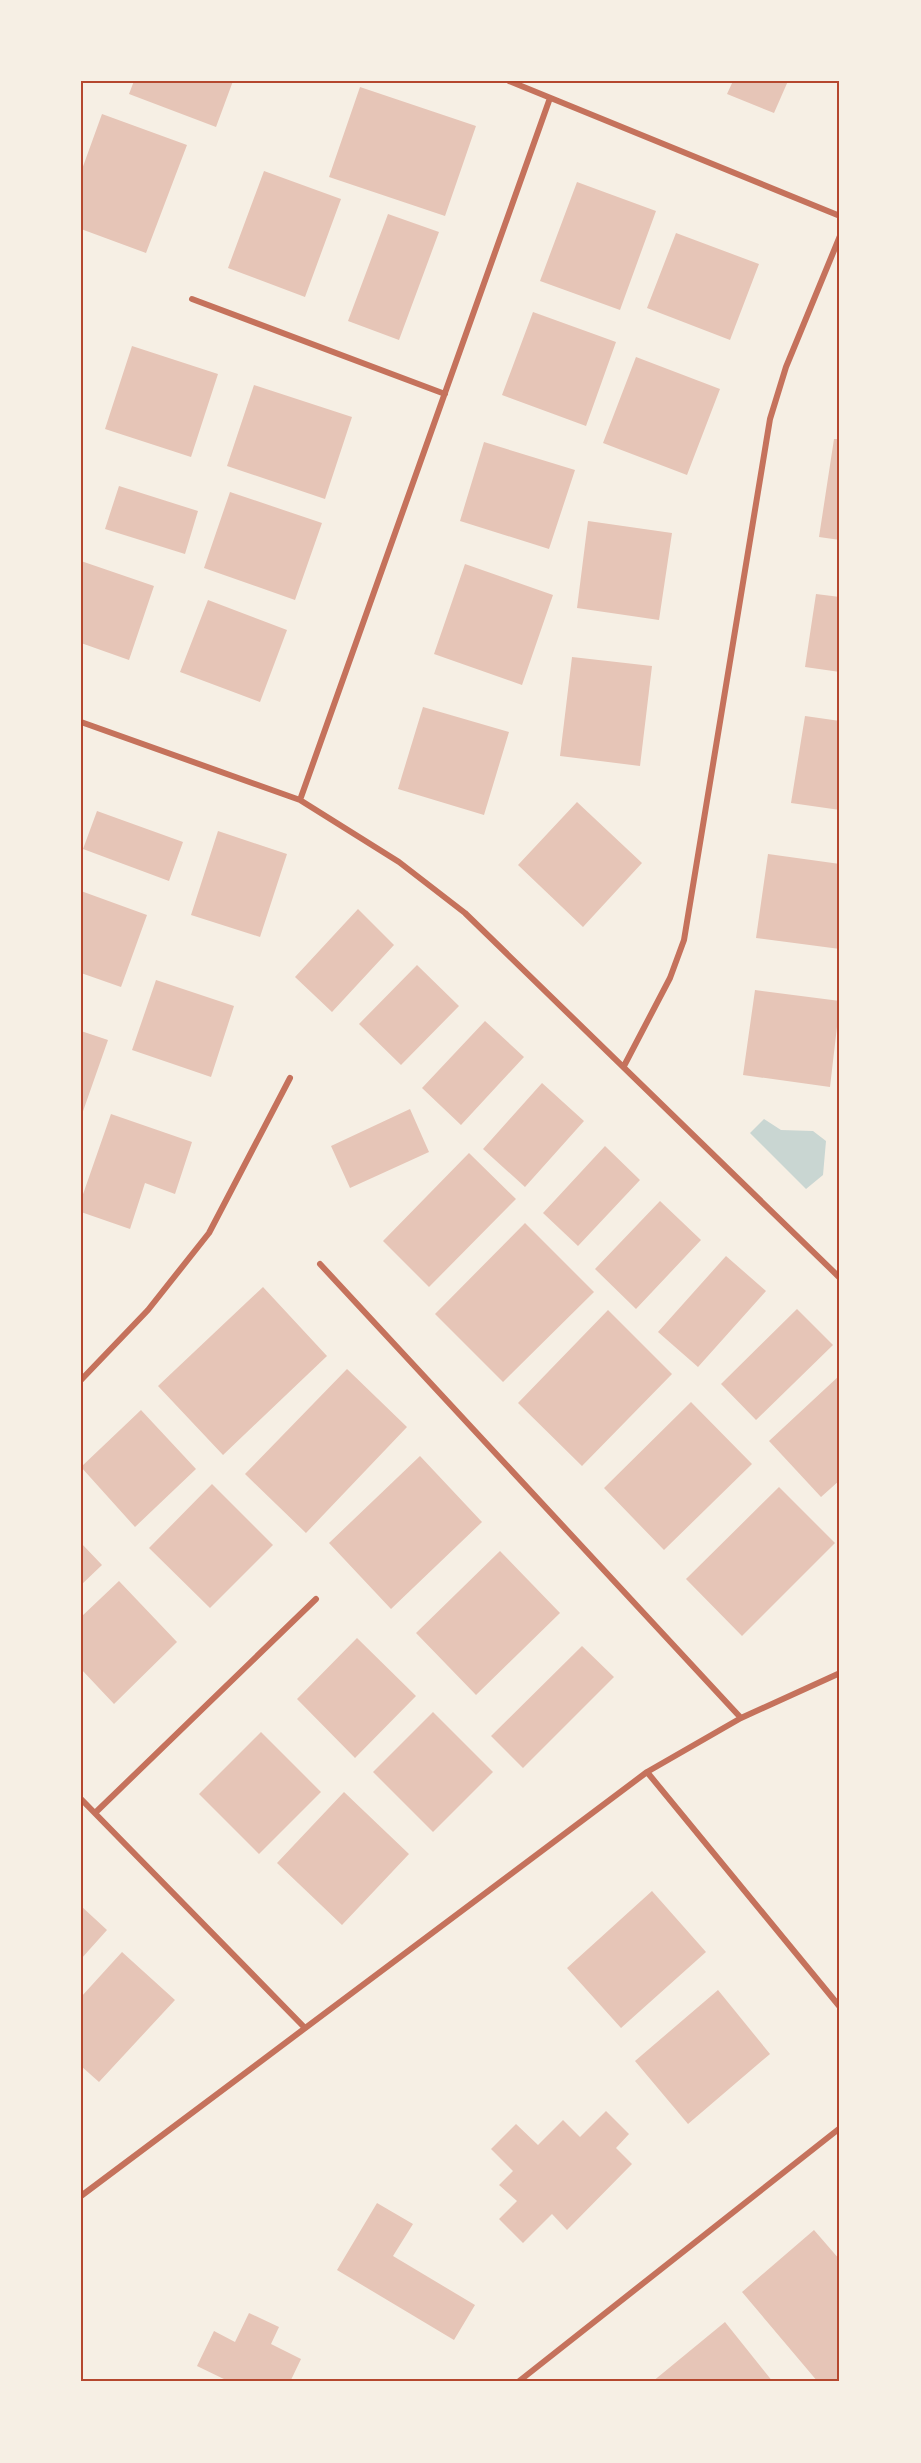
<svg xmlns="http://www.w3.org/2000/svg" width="921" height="2463" font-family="'IBM Plex Sans',sans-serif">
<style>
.water{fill:#c9d6d2}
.building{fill:#e6c5b7}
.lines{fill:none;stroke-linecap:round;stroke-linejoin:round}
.minor{stroke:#c5725c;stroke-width:6}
.neatline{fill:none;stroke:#b5482f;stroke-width:2}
</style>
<rect width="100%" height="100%" fill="#f6efe4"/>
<path class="water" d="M764,1119L781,1130L813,1131L826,1141L823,1175L806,1189L750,1133Z"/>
<path class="building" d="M134,81H233L216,127L129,94Z
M733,81H788L774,113L727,94Z
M360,87L476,126L445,216L329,177Z
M102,114L187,145L146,253L81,229V172Z
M264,171L341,199L305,297L228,268Z
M577,182L656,211L620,310L540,281Z
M388,214L439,232L399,340L348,321Z
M676,233L759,264L730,340L647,308Z
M533,312L616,342L586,426L502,395Z
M132,346L218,374L191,457L105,429Z
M636,357L720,389L687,475L603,443Z
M254,385L352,417L325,499L227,466Z
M834,439H840V540L819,537Z
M484,442L575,470L549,549L460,521Z
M119,486L198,511L185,554L105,529Z
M230,492L322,523L295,600L204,568Z
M588,521L672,533L659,620L577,608Z
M81,561L154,586L129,660L81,643Z
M465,564L553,595L522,685L434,654Z
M816,594L840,597V672L805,667Z
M208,600L287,630L260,702L180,672Z
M572,657L652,666L640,766L560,756Z
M423,707L509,732L484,815L398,789Z
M805,716L840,721V810L791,803Z
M577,802L642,863L583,927L518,865Z
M97,811L183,842L169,881L83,849Z
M218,831L287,854L260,937L191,915Z
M768,854L840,864V949L756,938Z
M81,891L147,915L121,987L81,973Z
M358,909L394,945L332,1012L295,977Z
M417,965L459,1006L401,1065L359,1024Z
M156,980L234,1006L211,1077L132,1050Z
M755,990L840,1001L830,1087L743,1075Z
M485,1021L524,1057L461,1125L422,1088Z
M81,1031L108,1040L81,1117Z
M542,1083L584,1121L525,1187L483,1149Z
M410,1109L429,1152L350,1188L331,1146Z
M111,1114L192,1142L175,1194L145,1183L130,1229L81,1212V1200Z
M605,1146L640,1180L578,1246L543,1213Z
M469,1153L516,1199L429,1287L383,1241Z
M660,1201L701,1240L636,1309L595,1269Z
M525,1223L594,1292L503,1382L435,1314Z
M726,1256L766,1291L698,1367L658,1332Z
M263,1287L327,1356L223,1455L158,1386Z
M797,1309L833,1345L756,1420L721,1384Z
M608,1310L672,1374L582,1466L518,1403Z
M347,1369L407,1427L306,1533L245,1474Z
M840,1375V1480L821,1497L769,1441Z
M691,1402L752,1464L664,1550L604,1488Z
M141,1410L196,1469L135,1527L81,1467Z
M420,1456L482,1522L391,1609L329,1543Z
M212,1484L273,1545L210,1608L149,1548Z
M779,1487L835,1543L742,1636L686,1579Z
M81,1543L102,1565L81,1585Z
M500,1551L560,1613L476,1695L416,1633Z
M119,1581L177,1642L114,1704L81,1669V1617Z
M357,1638L416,1696L355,1758L297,1699Z
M582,1646L614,1677L523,1768L491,1736Z
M433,1712L493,1772L433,1832L373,1772Z
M261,1732L321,1792L259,1854L199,1794Z
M344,1792L409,1854L342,1925L277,1863Z
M652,1891L706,1952L621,2028L567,1968Z
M81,1906L107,1930L81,1959Z
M122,1952L175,2000L99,2082L81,2066V1997Z
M718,1990L770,2054L688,2124L635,2061Z
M606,2111L629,2134L616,2148L632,2164L567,2230L552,2214L523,2243L499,2219L517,2201L499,2185L513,2171L491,2149L516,2124L538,2145L563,2120L580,2137Z
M377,2203L413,2224L393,2256L475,2305L454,2340L337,2270Z
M814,2230L840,2260V2382H818L742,2292Z
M249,2313L279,2327L271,2344L301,2359L290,2382H230L197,2366L214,2331L235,2342Z
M725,2322L773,2382H652Z"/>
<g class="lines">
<path class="minor" d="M509,81L840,216
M192,299L445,394
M81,722L300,800L399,862L465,913L840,1278
M300,800L550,98
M624,1066L670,978L684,940L770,419L786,367L840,236
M320,1264L741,1718
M81,1380L148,1310L209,1233L290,1078
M647,1772L840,2007
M81,1799L305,2028
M95,1813L316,1599
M81,2196L647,1772L741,1718L840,1673
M518,2382L840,2128"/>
</g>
<rect width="921" height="2463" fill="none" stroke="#f6efe4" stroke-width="165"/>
<rect x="82" y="82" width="756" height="2298" class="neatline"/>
</svg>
